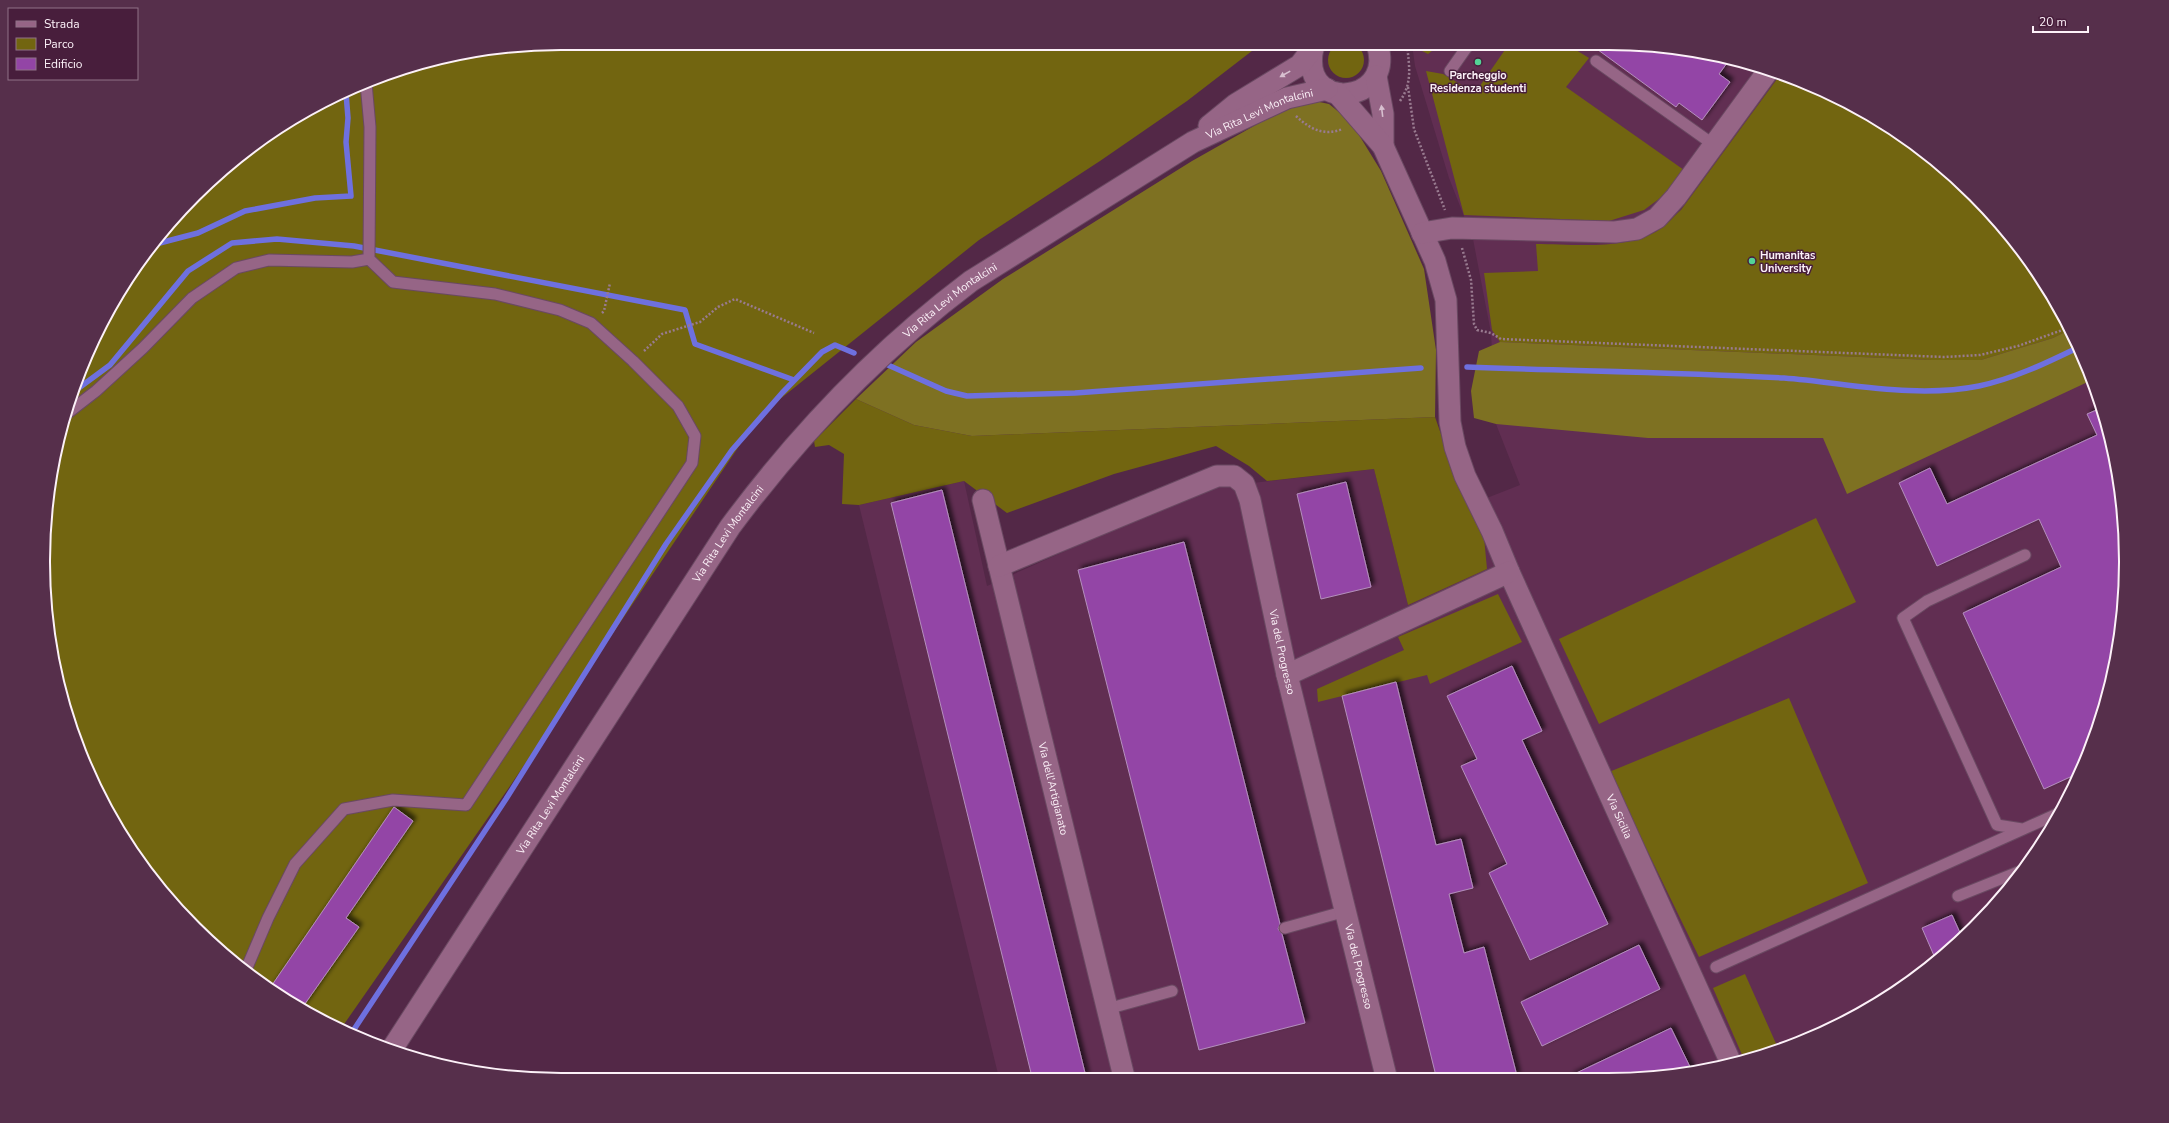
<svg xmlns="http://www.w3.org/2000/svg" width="2169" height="1123" font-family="'Nunito Sans',sans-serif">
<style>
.built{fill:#612e52}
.green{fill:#726510}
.forest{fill:#7e7122}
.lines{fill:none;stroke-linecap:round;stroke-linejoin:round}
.stream{stroke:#6e70df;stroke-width:5.5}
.building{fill:#9345a6;stroke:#b48fbd;filter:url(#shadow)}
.lane-casing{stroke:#6a4962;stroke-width:13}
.street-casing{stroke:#6a4962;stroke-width:23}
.path{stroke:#997b90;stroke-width:2.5;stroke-dasharray:2 2;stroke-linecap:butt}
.lane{stroke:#966586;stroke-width:11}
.street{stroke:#966586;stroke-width:21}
.oneway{fill:#d8c0d0}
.poi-dot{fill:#53d396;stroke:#481e3c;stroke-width:1.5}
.labels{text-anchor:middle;stroke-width:3;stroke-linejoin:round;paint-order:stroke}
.poi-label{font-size:11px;font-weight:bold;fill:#fcf1f8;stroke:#481e3c}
.street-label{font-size:11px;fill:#fcf1f8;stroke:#481e3c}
.rim{fill:none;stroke:#fcf1f8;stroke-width:2}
</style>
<defs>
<filter id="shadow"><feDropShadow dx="3.5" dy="-3.5" stdDeviation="2" flood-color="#0009"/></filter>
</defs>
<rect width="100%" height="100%" fill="#532847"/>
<path class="built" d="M1412,44H1641L1742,61L1837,97L1923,150L1997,220L2057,302L2099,395L2122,494L2125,596L2108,696L2072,791L1997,904L1896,992L1806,1041L1675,1076L999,1078L859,505L964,481L987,586L1218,483L1244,484L1374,469L1408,605L1469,505L1520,485L1496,424L1491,333L1473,239L1449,178L1415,66Z"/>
<path class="green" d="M1328 60a18 18 0 1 1 36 0a18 18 0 1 1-36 0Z
M562,43L1261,44L1187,101L1100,161L979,240L760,415L510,786L340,1030L332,1026L246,973L172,904L130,849L83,760L61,695L44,596V527L61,428L83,363L130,274L172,219L246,150L302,112L395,71L461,53Z
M1421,44H1434L1437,47L1428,54L1420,50Z
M1509,44H1579L1576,50L1589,58L1566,87L1684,170L1667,193L1644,210L1609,221L1464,215L1426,71L1443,74L1475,93Z
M1780,75L1837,97L1923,150L1997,220L2057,302L2069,330L2053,338L1981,360H1931L1500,342L1492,330L1484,273L1538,271L1536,244C1572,244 1629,251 1660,229C1668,224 1674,216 1681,210Z
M856,399L914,425L972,436L1435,417L1453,468L1484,537L1487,569L1408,605L1374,469L1267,481L1249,466L1216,446L1114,474L1007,513L964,481L859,505L842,504L844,454L829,445L815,447L814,441Z
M1816,518L1856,602L1599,724L1559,639Z
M1498,594L1522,642L1430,684L1427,675L1318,702L1317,689L1404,650L1398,637Z
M1789,698L1868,883L1699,957L1609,772Z
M1745,974L1778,1048L1743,1057L1713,988Z"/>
<path class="forest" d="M1310,100L1329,104L1345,117L1359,135L1381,171L1424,269L1436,350L1435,417L972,436L914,425L856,399L916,342L1003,279L1192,161L1293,104Z
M2069,330L2092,380L1847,494L1823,438H1648L1496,424L1474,418L1471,391L1479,351L1500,342L1931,360H1981L2053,338Z"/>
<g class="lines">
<path class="stream" d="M152,245L198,233L245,211L315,198L351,196L346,142L348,118L346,93
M888,365L946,391L967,396L1075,393L1421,368
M1467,367C1573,371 1679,372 1784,378C1848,383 1915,399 1979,386C2013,379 2046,363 2077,348
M72,393L110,365L188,271L232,243L277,239L354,246L685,310L695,344L794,380
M351,1034L506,799L666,544L732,450L782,393L822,352L835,345L854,353"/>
</g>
<path class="building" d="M1590,44H1641L1730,59L1719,74L1730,82L1702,120L1679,103L1676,107Z
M2101,408L2122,494L2125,596L2108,696L2079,773L2044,789L1963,613L2061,567L2039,519L1937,566L1899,483L1930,468L1947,504L2097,435L2087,414Z
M1346,482L1371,587L1321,599L1297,494Z
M942,490L1086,1077H1032L891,503Z
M1184,542L1280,924L1278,929L1282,934L1305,1023L1199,1050L1078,570Z
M1512,666L1542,731L1522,740L1608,924L1530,960L1489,873L1507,864L1461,766L1477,759L1447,696Z
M1396,682L1436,845L1461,839L1473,888L1449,894L1464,953L1484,947L1517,1076H1436L1342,696Z
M394,807L413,821L346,918L359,927L302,1008L270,988Z
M1952,915L1961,935L1935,958L1922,928Z
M1639,945L1660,989L1542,1046L1521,1002Z
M1671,1028L1692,1071L1675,1076H1570Z"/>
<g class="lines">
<defs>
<path id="lane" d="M1596,61L1714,145
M1450,71L1469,44
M65,415L96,391L143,348L192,298L236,268L269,260L352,262L369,259
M2022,829L1997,825L1903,618L1927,601L2025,555
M1958,896L2018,872
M1285,928L1346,911
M1716,967L2057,814
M245,972L268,918L295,864L344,809L393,800L466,805L692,463L695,436L678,406L633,361L591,323L560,310L495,294L393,282L369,259L370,127L366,83
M1107,1009L1172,991"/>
<g id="street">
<path d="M1315,44C1311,51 1311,59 1312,68C1320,112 1395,97 1377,44"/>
<path d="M1376,76L1383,114V146"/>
<path id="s1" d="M1337,93L1383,146L1435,261L1446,300L1450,422L1455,447L1465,476L1492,531L1509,572L1730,1061"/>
<path d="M1209,126L1236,104L1300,65L1313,48"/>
<path d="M1422,233L1452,228L1615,232L1637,229L1657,218L1676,197L1768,71"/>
<path id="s2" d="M983,500L1124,1077"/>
<path id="s3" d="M999,566L1217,476H1234L1244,484L1250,500L1287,675L1386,1076"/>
<path d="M1287,675L1509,572"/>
<path id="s4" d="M392,1049L730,527C799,434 878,351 971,281L1193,142L1287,98L1327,89"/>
</g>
</defs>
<use href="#lane" class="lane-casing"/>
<use href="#street" class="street-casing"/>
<path class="path" d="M1408,87L1414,129L1445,210
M1400,101C1413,82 1409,66 1407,44
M1296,116C1311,130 1324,136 1343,129
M1462,248L1471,280L1474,324L1477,330L1491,333L1501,339L1944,357L1980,355L2018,346L2068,328
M602,313L604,311L610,283
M644,351L662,334L700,322L718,307L735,299L814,333"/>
<use href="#lane" class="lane"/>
<use href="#street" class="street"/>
</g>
<defs><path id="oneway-solid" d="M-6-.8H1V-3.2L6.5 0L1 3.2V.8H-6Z"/></defs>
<g class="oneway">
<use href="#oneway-solid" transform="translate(1285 74) rotate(151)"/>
<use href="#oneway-solid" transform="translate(1382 111) rotate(-97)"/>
</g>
<g class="poi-dot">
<circle cx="1478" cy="62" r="4"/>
<circle cx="1752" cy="261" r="4"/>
</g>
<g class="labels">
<g class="poi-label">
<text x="1478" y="79">Parcheggio<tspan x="1478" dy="13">Residenza studenti</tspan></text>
<text x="1760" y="259" text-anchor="start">Humanitas<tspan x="1760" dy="13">University</tspan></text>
</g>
<g class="street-label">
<text dy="4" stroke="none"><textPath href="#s4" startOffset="1302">Via Rita Levi Montalcini</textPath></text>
<text dy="4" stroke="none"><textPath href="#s4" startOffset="939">Via Rita Levi Montalcini</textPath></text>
<text dy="4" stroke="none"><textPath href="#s4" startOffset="615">Via Rita Levi Montalcini</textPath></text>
<text dy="4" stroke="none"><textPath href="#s3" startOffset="438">Via del Progresso</textPath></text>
<text dy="4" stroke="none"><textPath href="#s2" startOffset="297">Via dell'Artigianato</textPath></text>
<text dy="4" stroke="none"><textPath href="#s4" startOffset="291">Via Rita Levi Montalcini</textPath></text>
<text dy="4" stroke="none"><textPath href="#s1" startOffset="789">Via Sicilia</textPath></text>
<text dy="4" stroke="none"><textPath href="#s3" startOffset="762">Via del Progresso</textPath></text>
</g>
</g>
<path d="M0 0H2169V1123H0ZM561 50H1608A511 511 0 0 1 2119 561V562A511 511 0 0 1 1608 1073H561A511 511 0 0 1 50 562V561A511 511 0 0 1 561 50Z" fill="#562f4b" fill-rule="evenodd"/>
<path class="rim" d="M561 50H1608A511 511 0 0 1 2119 561V562A511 511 0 0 1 1608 1073H561A511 511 0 0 1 50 562V561A511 511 0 0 1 561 50Z"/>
<rect x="8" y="8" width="130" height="72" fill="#481e3c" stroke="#907287"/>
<rect x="16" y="21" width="20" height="6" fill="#966586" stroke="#907287"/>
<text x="44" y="28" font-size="12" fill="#fcf1f8">Strada</text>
<rect x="16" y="38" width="20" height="12" fill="#726510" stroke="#907287"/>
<text x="44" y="48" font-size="12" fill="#fcf1f8">Parco</text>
<rect x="16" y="58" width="20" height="12" fill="#9345a6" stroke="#907287"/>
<text x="44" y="68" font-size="12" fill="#fcf1f8">Edificio</text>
<path d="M2033 26v6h55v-6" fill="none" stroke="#fcf1f8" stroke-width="2"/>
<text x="2039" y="26" font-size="12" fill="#fcf1f8" stroke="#481e3c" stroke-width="3" paint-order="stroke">20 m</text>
</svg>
